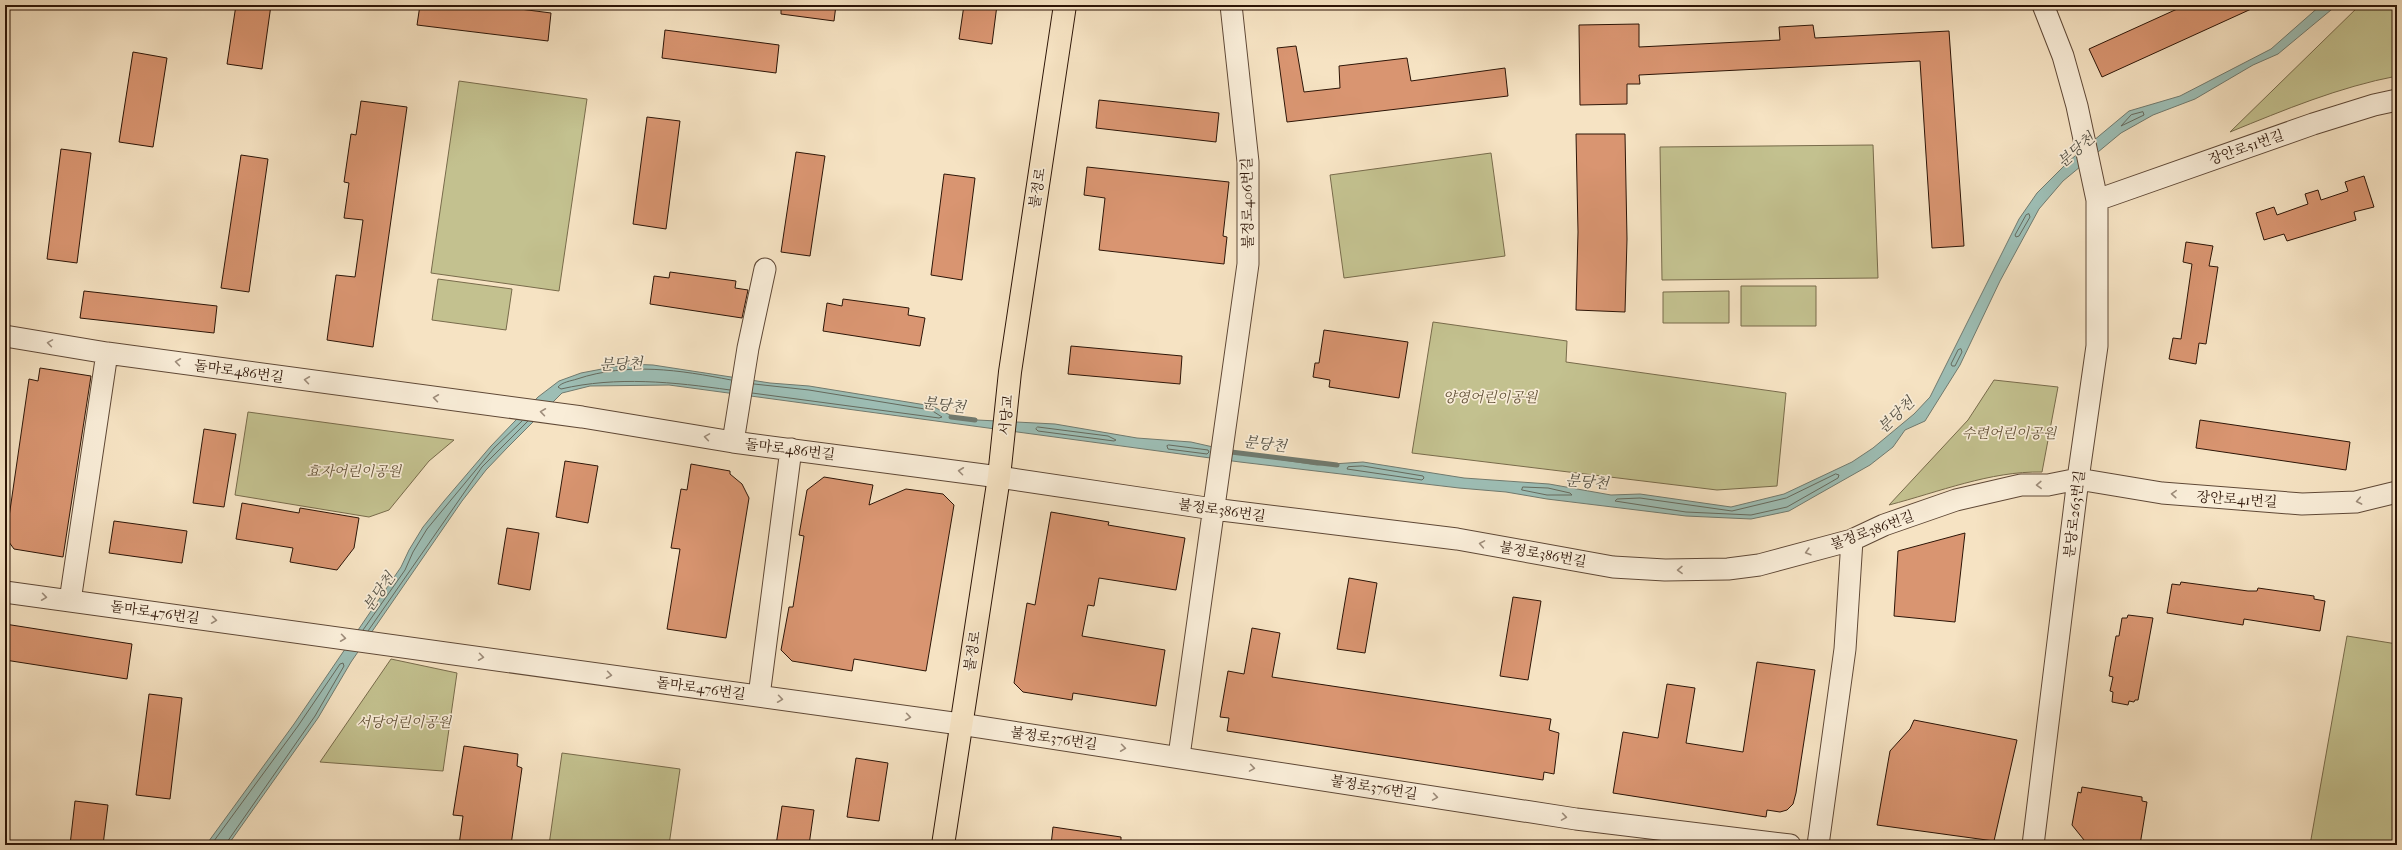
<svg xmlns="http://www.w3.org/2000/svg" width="2402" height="850" font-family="'IM FELL French Canon','Noto Serif KR',serif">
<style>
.green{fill:#c3c18f;stroke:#786b4b}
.water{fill:#9dbeb5;stroke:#707a6f}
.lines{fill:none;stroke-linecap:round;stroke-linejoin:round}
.shore{stroke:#656a5e;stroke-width:1}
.stream{stroke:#707a6f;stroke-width:5}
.building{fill:#d99571;stroke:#2d1507}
.minor-casing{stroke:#5f4836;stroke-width:23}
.major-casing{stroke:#2d1507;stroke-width:24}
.minor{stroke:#f9edd8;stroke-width:21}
.major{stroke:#f6e3c3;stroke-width:22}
.oneway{stroke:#9d8c7a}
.labels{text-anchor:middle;stroke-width:3.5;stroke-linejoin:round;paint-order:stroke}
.street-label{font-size:14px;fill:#2d1507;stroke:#f9edd8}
.park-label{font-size:14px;font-style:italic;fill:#625137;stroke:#f9edd8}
.water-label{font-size:15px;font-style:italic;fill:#545044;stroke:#f9edd8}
</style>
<rect width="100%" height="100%" fill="#f6e3c3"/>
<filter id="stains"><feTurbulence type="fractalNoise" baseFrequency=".005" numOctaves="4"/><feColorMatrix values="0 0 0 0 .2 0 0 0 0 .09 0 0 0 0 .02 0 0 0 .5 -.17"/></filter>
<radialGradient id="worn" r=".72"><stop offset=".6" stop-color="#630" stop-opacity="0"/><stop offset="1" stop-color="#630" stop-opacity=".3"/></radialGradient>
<path class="green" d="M2360,5H2397V76C2339,87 2284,110 2230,132Z
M459,81L587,99L559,291L431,273Z
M1873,145L1878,278L1662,280L1660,147Z
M1491,153L1505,256L1344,278L1330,175Z
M438,279L512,289L506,330L432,320Z
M1741,286H1816V326H1741Z
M1729,291V323H1663V292Z
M1433,322L1567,341L1566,362L1786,393L1777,486L1717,490L1412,453Z
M1994,380L2058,387L2042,472C1990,471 1939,492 1889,505L1968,420Z
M248,412L454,440L429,461L389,510L369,517L235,495Z
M2347,636L2397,644V845H2310Z
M391,659L457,673L443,771L320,762Z
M562,753L680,769L669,845H549Z"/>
<path class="water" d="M2321,5H2337L2278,54L2253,65L2195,99L2153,115L2121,133L2063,181L2039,209L2000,281L1960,365L1925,421L1905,430L1893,447L1870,465L1817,495L1789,511L1751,519L1686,516L1547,499L1506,492L1459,488L1240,462L669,385L590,386L562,393L507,448L486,470L462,501L351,662L318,718L228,845H206L294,724L401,567L409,550L423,527L444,501L491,446L538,397L559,381L581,373L628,364L653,365L770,383L809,386L932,406L958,419L1055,424L1137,438L1191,442L1244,454L1317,465L1363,462L1464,478L1549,484L1611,495L1640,494L1731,507L1784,494L1852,462L1873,448L1914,414L1930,397L2019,219L2037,193L2069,161L2129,111L2180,96L2271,49Z"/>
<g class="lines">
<path class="shore" d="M2143,112L2144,115L2121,126L2131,115Z
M2029,214L2030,217L2019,236L2016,237L2015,235L2026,215Z
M1961,349L1962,352L1955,366H1952L1951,364L1958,350Z
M730,390C673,382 617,376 561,389L558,387C562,382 571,381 577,379C628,362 680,370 731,380
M752,393L939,418L942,417L931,410L809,390L754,384
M1038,427L1108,436L1116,440L1114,441L1038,431L1036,429Z
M1169,445L1208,450L1209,452L1207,454L1168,449L1167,446Z
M1363,466L1423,476L1424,478L1422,480L1347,469L1348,467Z
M1836,474L1839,475L1838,478L1787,507L1751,515L1686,512L1615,501L1617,499L1640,498L1732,511L1786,498Z
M1523,487L1548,488L1570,493L1572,495H1547L1522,490Z
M363,630L405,570L413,552L427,529L494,448L522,421
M368,631L482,467L528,421
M211,845L298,726L340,664L343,663L344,666L315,716L225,845"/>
<path class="stream" d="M951,417L975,420
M1231,452L1337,465"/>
</g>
<path class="building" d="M236,5H271L262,69L227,64Z
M420,5H489L551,13L548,41L417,25Z
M781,5H836L834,21L781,14Z
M964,5H997L992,44L959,39Z
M2186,5H2260L2102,77L2089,49Z
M1639,24V47L1780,40L1779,27L1813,25L1815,38L1949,31L1964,246L1932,248L1920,61L1639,75L1640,84H1627V104L1580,105L1579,25Z
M665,30L779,45L776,73L662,58Z
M1296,46L1304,92L1340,88L1339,66L1407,58L1411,81L1505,68L1508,96L1287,122L1277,48Z
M133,52L167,58L153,147L119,142Z
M1099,100L1219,113L1216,142L1096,128Z
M361,101L407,107L373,347L327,340L336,275L355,277L363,220L344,218L349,183L344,182L351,134L356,135Z
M647,117L680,121L666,229L633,224Z
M1576,134H1625L1627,239L1625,312L1576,310L1578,232Z
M61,149L91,153L77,263L47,259Z
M796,152L825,156L810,256L781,252Z
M241,155L268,159L249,292L221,288Z
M1087,167L1229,182L1223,236L1227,237L1224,264L1099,250L1105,198L1084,195Z
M944,174L975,178L962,280L931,275Z
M2364,176L2374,207L2354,212L2356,220L2287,241L2284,234L2264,240L2256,213L2274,207L2277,215L2308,204L2305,194L2318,190L2321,200L2348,191L2345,182Z
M2186,242L2213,246L2209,266L2218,267L2206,344L2199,343L2196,364L2169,359L2173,338L2181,339L2186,306L2192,264L2183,262Z
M670,272L736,281L735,288L748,290L742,318L650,304L654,276L669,278Z
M84,291L217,306L214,333L80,318Z
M843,299L909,308L908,315L925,318L920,346L823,331L827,303L842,306Z
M1324,330L1408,342L1399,398L1329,387L1330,380L1313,377L1315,363H1319Z
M1071,346L1182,356L1180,384L1068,374Z
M40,368L91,376L63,557L14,549L6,538L29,379L38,381Z
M2200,420L2350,442L2346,470L2196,448Z
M204,429L236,434L224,507L193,503Z
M565,461L598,466L588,523L556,517Z
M691,464L730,471V474L742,484L749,498L726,638L667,629L680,549L671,548L681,489L687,490Z
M824,477L873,485L869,505L906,489L943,494L954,505L926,671L854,659L852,671L792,661L781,650L789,607H793L804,536L799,535L807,490Z
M242,503L299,513L300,508L359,518L354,548L337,570L290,562L293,548L236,539Z
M1051,512L1109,522L1108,525L1185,538L1176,590L1099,578L1094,606L1088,605L1082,636L1165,650L1156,706L1073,693L1072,700L1023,692L1014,683L1027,603L1035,605Z
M114,521L187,531L182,563L109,553Z
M507,528L539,533L530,590L498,584Z
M1965,533L1955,622L1894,616L1898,551Z
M1349,578L1377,583L1365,653L1337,649Z
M2181,582L2248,591H2257L2258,588L2314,596V599L2325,601L2320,631L2244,619L2243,625L2167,613L2172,584L2180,585Z
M1513,597L1541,601L1528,680L1500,676Z
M2128,615L2153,618L2138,700H2135L2134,702L2129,701L2128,705L2112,702L2113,692L2110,691L2113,677L2109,676L2116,636H2119L2122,618H2127Z
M5,624L132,644L127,679L5,660Z
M1252,628L1280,633L1272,677L1551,719L1549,730L1559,733L1554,774L1544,772L1543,780L1227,731L1229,718L1220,717L1228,671L1244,674Z
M1757,662L1815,670L1796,793L1793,804L1787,810L1780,812L1767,810L1766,817L1613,793L1623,732L1658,738L1667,684L1695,688L1686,743L1743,752Z
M149,694L182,698L170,799L136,795Z
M1914,720L2017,740L1994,841L1877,825L1890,751L1910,729Z
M464,746L518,754L517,766L522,768L511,845H459L463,816L453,815Z
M856,758L888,763L879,821L847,817Z
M2082,787L2142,797V801L2147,802L2140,845H2088L2072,825L2078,792L2081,793Z
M75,801L108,805L103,845H70Z
M782,806L814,810L809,845H776Z
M1053,827L1121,837V845H1051Z"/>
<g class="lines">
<defs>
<path id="minor" d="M2097,200L2313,124L2374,105L2397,100
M5,336L107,353L582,417L733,442L999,477L1213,509L1457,539L1613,567L1665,570L1728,569L1759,565L1852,540L1884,525L1956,500L2021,485H2048L2078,479L2162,493L2302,504L2356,502L2397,492
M733,442L748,348L765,269
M5,592L960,724L1576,819L1790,845
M70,601L107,353
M759,696L791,449
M1179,756L1248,264V162L1231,5
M1818,845L1845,649L1852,540
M2033,845L2078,479L2097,346V200L2077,106L2063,56L2043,5"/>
<path id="major" d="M943,845L999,477L1010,372L1065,5"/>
</defs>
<use href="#minor" class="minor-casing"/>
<use href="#major" class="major-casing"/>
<use href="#minor" class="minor"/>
<use href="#major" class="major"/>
</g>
<defs><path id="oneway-chevron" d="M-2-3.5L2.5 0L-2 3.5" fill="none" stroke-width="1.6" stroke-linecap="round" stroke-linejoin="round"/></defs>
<g class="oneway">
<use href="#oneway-chevron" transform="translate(50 343) rotate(-171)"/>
<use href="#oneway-chevron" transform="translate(178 362) rotate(-172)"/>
<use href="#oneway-chevron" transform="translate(307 380) rotate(-172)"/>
<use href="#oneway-chevron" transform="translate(436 398) rotate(-172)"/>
<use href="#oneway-chevron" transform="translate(543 412) rotate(-172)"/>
<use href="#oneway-chevron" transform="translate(707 437) rotate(-171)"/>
<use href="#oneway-chevron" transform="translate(961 471) rotate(-173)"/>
<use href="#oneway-chevron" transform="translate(2039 485) rotate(178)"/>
<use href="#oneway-chevron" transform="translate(2174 494) rotate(-176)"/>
<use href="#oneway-chevron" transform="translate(2359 501) rotate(169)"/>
<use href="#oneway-chevron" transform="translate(1482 544) rotate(-170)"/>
<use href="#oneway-chevron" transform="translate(1808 552) rotate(164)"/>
<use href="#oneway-chevron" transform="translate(1680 570) rotate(179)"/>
<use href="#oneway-chevron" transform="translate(44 597) rotate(8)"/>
<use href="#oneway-chevron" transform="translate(214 620) rotate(8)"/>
<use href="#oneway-chevron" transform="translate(343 638) rotate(8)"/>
<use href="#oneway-chevron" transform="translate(481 657) rotate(8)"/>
<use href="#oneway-chevron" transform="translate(609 675) rotate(8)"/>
<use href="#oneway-chevron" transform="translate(780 699) rotate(8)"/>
<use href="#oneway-chevron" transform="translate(908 717) rotate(8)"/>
<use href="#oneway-chevron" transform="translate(1123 748) rotate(8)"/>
<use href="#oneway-chevron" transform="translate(1252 768) rotate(9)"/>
<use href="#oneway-chevron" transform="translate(1435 797) rotate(9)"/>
<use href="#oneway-chevron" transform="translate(1564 817) rotate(9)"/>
</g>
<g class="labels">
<g class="street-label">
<text transform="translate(2246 147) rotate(-19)" y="5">장안로51번길</text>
<text transform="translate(1037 188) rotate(-81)" y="5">불정로</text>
<text transform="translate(1247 203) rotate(-91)" y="5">불정로406번길</text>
<text transform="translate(239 371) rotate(8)" y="5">돌마로486번길</text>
<text transform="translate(1006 415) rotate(-85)" y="5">서당교</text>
<text transform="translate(790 449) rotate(7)" y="5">돌마로486번길</text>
<text transform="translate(2237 499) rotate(4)" y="5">장안로41번길</text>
<text transform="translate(1222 510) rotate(8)" y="5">불정로386번길</text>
<text transform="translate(2074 514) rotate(-83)" y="5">분당로263번길</text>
<text transform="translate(1872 530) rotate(-20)" y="5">불정로386번길</text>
<text transform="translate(1543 554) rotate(10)" y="5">불정로386번길</text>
<text transform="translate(155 612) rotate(8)" y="5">돌마로476번길</text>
<text transform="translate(972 651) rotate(-81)" y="5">불정로</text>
<text transform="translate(701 688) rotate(8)" y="5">돌마로476번길</text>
<text transform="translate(1054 738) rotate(8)" y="5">불정로376번길</text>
<text transform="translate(1374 787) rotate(9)" y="5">불정로376번길</text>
</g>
<g class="park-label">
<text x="1490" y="402">양영어린이공원</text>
<text x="2009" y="438">수련어린이공원</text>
<text x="354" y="476">효자어린이공원</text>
<text x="404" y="727">서당어린이공원</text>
</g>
<g class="water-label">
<text transform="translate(2076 150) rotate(-41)" y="5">분당천</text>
<text transform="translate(621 364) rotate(-2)" y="5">분당천</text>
<text transform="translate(944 405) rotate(7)" y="5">분당천</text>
<text transform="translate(1896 415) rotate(-44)" y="5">분당천</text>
<text transform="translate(1265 444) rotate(7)" y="5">분당천</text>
<text transform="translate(1587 482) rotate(5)" y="5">분당천</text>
<text transform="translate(379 592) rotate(-55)" y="5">분당천</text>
</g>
</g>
<rect width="2402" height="850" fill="none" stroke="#f6e3c3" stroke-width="20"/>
<rect x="6" y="6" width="2390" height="838" fill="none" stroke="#2d1507" stroke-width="2"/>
<rect x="10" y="10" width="2382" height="830" fill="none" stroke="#2d1507"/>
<rect width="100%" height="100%" filter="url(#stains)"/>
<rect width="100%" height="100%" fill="url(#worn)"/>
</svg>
